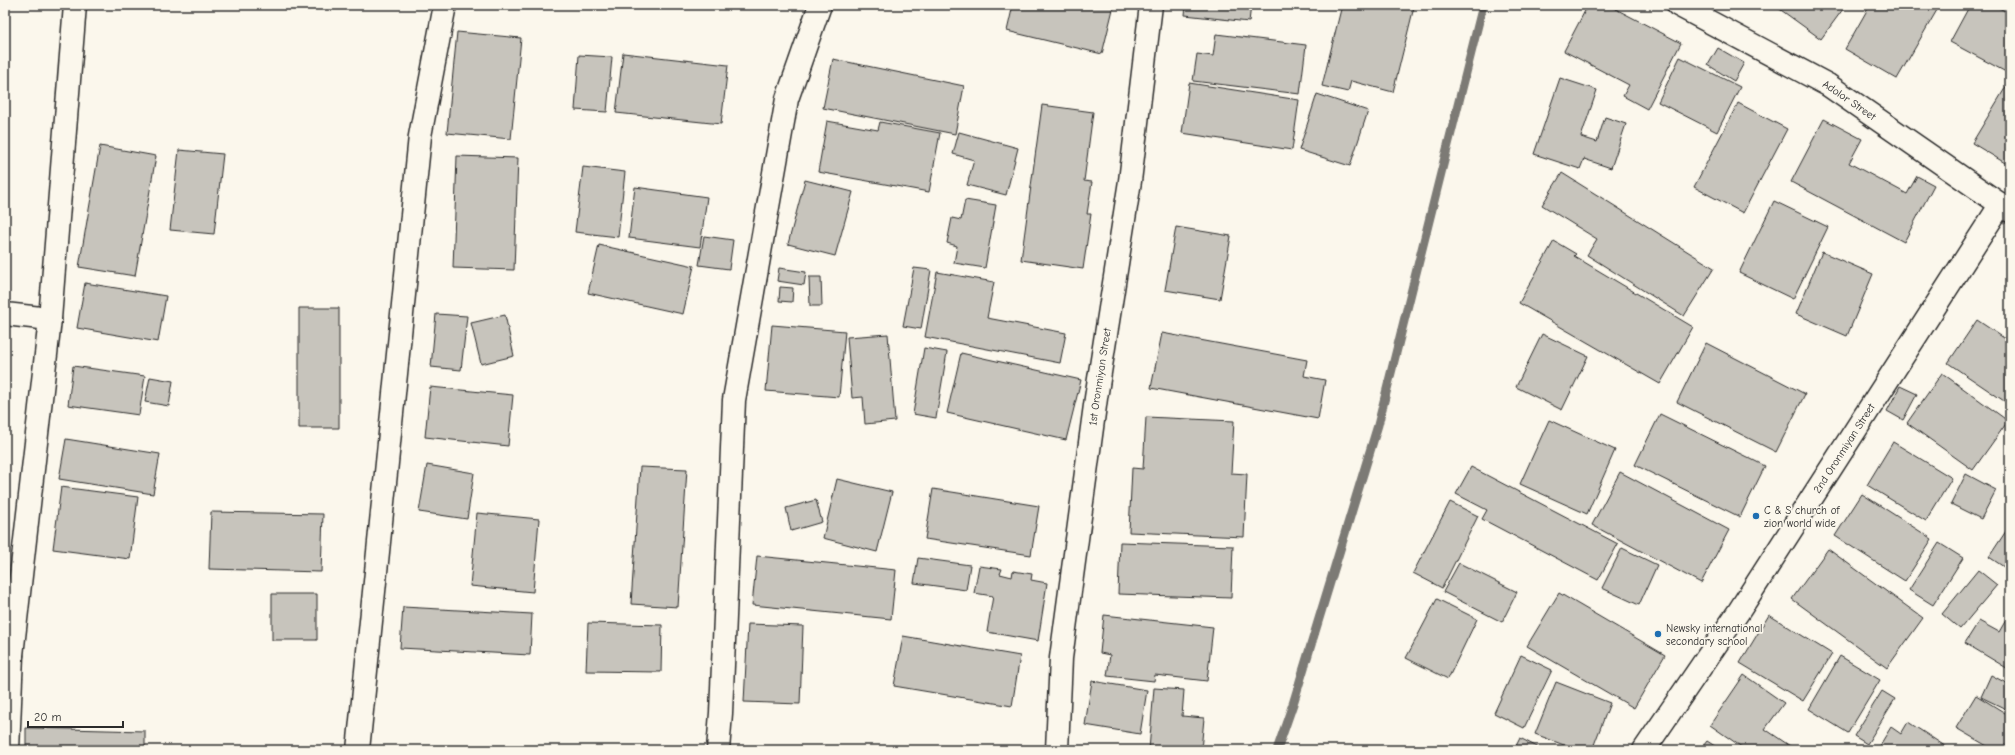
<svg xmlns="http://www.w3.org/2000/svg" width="2015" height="755" font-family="'Comic Neue',sans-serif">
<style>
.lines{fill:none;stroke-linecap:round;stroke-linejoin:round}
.stream{stroke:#7b7a75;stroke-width:9}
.building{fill:#c7c4bc;stroke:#2b2b2b}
.minor-casing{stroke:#2b2b2b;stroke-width:25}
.minor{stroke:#fbf7ec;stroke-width:22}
.poi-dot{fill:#1f6fb2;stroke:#fbf7ec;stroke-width:1.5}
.labels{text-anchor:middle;stroke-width:3.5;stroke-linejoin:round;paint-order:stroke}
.street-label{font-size:11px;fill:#2b2b2b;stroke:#fbf7ec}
.poi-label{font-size:11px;fill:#2b2b2b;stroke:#fbf7ec;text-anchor:start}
</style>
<rect width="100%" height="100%" fill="#fbf7ec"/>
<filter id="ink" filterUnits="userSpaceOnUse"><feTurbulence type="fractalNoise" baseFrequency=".025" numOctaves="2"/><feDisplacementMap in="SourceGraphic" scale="8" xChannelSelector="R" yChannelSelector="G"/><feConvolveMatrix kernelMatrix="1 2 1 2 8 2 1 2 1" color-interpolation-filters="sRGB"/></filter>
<g filter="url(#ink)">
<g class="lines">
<path class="stream" d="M1277,750L1293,704L1378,425L1483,5"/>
</g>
<path class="building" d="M1013,5H1114L1102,54L1007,31Z
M1186,5H1251L1249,22L1185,15Z
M1342,5H1411V7H1414L1393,92L1351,81L1348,92L1322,86Z
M1588,5H1608L1681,43L1647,109L1623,96L1629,85L1564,51Z
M1774,5H1846L1821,39Z
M1870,5H1929L1937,10L1897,79L1845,49Z
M1970,5H1994L2010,14V64L2006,72L1950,42Z
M457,32L521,38L511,139L447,133Z
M1216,34L1306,45L1300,94L1193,81L1197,54L1213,56Z
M1718,48L1744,63L1734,81L1708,65Z
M623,53L728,65L721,124L616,113Z
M579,55L612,57L607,112L575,110Z
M1680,57L1740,87L1717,132L1658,102Z
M833,59L964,86L955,134L823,108Z
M1560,78L1597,90L1581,137L1597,142L1605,117L1626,124L1611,168L1584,159L1580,169L1534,154Z
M2010,80V166L1972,143Z
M1189,83L1299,100L1292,150L1182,133Z
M1317,94L1368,111L1350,166L1299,150Z
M1738,103L1787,129L1743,213L1694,187Z
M1042,105L1093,112L1084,181L1092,182L1087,214H1091L1083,269L1021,260Z
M1824,119L1862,139L1849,163L1907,194L1917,176L1934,185L1904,242L1791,182Z
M827,121L878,130L880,122L940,133L929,192L818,172Z
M959,132L1018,148L1006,195L967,185L974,160L953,154Z
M100,146L156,156L135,276L79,267Z
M179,150L223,154L214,234L170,230Z
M457,156L518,158L514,270L453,268Z
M583,167L625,172L618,237L575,232Z
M1562,173L1714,268L1684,316L1587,255L1597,239L1542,205Z
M805,180L853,192L835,256L788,244Z
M635,187L707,197L700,247L629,238Z
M965,200L996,205L985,268L954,263L957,246L947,243L952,218L961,220Z
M1774,201L1828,227L1793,299L1739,273Z
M1176,227L1231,236L1220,299L1165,290Z
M704,236L733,240L729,269L699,265Z
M1554,241L1576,254L1574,256L1693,327L1660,384L1519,303Z
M599,245L694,266L683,314L588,293Z
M1822,252L1873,274L1847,336L1796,314Z
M779,268L806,272L804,285L777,281Z
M914,268L931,270L921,329L903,326Z
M937,272L994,282L987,318L1066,333L1060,363L925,337Z
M809,277H821L822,306H810Z
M85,283L166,296L158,342L77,328Z
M780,287L793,288L792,302L779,301Z
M299,308H339V428H299Z
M436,314L467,316L461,370L431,367Z
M505,315L514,356L481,364L471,323Z
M1977,320L2010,342V405L1948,363Z
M772,325L845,331L839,397L766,391Z
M1162,333L1307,360L1304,376L1325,380L1318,419L1151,388Z
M888,334L895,421L865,424L863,397L852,398L847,337Z
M1542,334L1588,356L1562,410L1516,387Z
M1706,343L1805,394L1776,452L1677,402Z
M924,348L947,352L936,418L913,414Z
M961,353L1081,380L1066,440L947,413Z
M73,366L145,376L139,415L68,405Z
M1942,373L2008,421L1973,470L1907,423Z
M150,377L173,381L169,406L145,402Z
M1900,386L1917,394L1903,420L1887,411Z
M430,387L513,395L508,446L425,437Z
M1660,414L1765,466L1740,517L1635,465Z
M1146,417L1234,421L1231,473L1247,474L1244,537L1129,532L1132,468L1143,469Z
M1549,420L1615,450L1587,514L1520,484Z
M66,439L160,454L153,494L59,479Z
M1893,442L1952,478L1926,521L1867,485Z
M427,465L474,473L467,519L419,512Z
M640,467L687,469L678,607L631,604Z
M1471,467L1618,544L1598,580L1482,519L1487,510L1456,494Z
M1620,472L1729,530L1701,583L1592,525Z
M1966,474L1996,490L1981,519L1951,504Z
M837,479L892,492L877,552L823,538Z
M61,487L138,497L130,559L53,549Z
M933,489L1039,506L1031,555L925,539Z
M1862,494L1932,539L1905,581L1835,536Z
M816,500L822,522L791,531L786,508Z
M1450,502L1478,516L1442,588L1413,573Z
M211,512L323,514L321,572L209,569Z
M477,513L539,519L533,592L470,586Z
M2010,525V571L1989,557Z
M1120,542L1233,546L1231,598L1118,594Z
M1939,543L1963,558L1933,605L1909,590Z
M1622,548L1657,565L1639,605L1602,588Z
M1828,549L1923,618L1887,668L1792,599Z
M757,556L896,570L891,619L752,605Z
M918,558L970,565L966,590L914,583Z
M1459,563L1517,592L1502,622L1443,592Z
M979,566L1002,569L1000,574L1012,577L1013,571L1032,574L1031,580L1047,583L1038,641L987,632L993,596L974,593Z
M1978,570L1997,585L1960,629L1942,614Z
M1559,593L1665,655L1634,708L1527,646Z
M272,594H317V640H272Z
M1437,599L1477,619L1448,679L1406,658Z
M403,607L532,614L530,655L400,648Z
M2010,613V670L1965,643L1979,621L1999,632Z
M1104,615L1213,627L1207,681L1155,675L1154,681L1107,676L1110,655L1100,653Z
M1769,615L1832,654L1803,701L1740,663Z
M588,623L662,625L661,672L586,671Z
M748,624L803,626L800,704L744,702Z
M903,636L1020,656L1012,706L894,686Z
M1521,655L1552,670L1524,728L1494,713Z
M1840,656L1880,680L1848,733L1809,709Z
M1744,675L1784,703L1765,729L1796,750H1746L1710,725Z
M1991,675L2010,685V711L1981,697Z
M1092,681L1147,690L1140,734L1085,725Z
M1556,682L1610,703L1592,750H1577L1535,734Z
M1154,688L1184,690L1182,716L1204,718L1201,750H1149Z
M1882,691L1895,699L1867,744L1854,736Z
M1976,695L2010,716V740L2004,750H1994L1956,728Z
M1908,722L1951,750H1877L1891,727L1901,734Z
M26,728L145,731V750H26Z
M1520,738L1543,750H1514Z
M1707,741L1721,750H1700Z"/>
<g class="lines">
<defs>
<g id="minor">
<path id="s1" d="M1678,5L1828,85L2010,211"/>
<path d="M5,314L50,319"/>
<path d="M5,654L12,655L8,750"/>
<path d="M12,655L50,319L75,5"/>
<path d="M358,750L420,136L445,5"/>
<path d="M718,750L721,713L734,400L787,99L820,5"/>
<path id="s2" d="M1057,750L1061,658L1096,398L1130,181L1151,5"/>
<path id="s3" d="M1644,750L1739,611L2001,204"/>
</g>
</defs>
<use href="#minor" class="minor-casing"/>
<use href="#minor" class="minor"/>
</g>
</g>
<g class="poi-dot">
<circle cx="1756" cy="516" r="4"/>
<circle cx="1658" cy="634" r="4"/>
</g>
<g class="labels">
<g class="street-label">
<text dy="4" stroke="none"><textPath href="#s1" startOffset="196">Adolor Street</textPath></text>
<text dy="4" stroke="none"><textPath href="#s2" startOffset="376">1st Oronmiyan Street</textPath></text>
<text dy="4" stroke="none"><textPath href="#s3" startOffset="362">2nd Oronmiyan Street</textPath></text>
</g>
<g class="poi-label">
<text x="1764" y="514">C &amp; S church of<tspan x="1764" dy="13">zion world wide</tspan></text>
<text x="1666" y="632">Newsky international<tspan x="1666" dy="13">secondary school</tspan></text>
</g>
</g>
<rect width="2015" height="755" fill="none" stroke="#fbf7ec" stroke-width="20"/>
<rect x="10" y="10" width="1995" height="735" fill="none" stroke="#2b2b2b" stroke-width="1.5" filter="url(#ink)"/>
<path d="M28 721v6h95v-6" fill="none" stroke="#2b2b2b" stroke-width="2"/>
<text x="34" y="721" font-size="12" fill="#2b2b2b" stroke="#fbf7ec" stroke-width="3" paint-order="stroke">20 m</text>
</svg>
